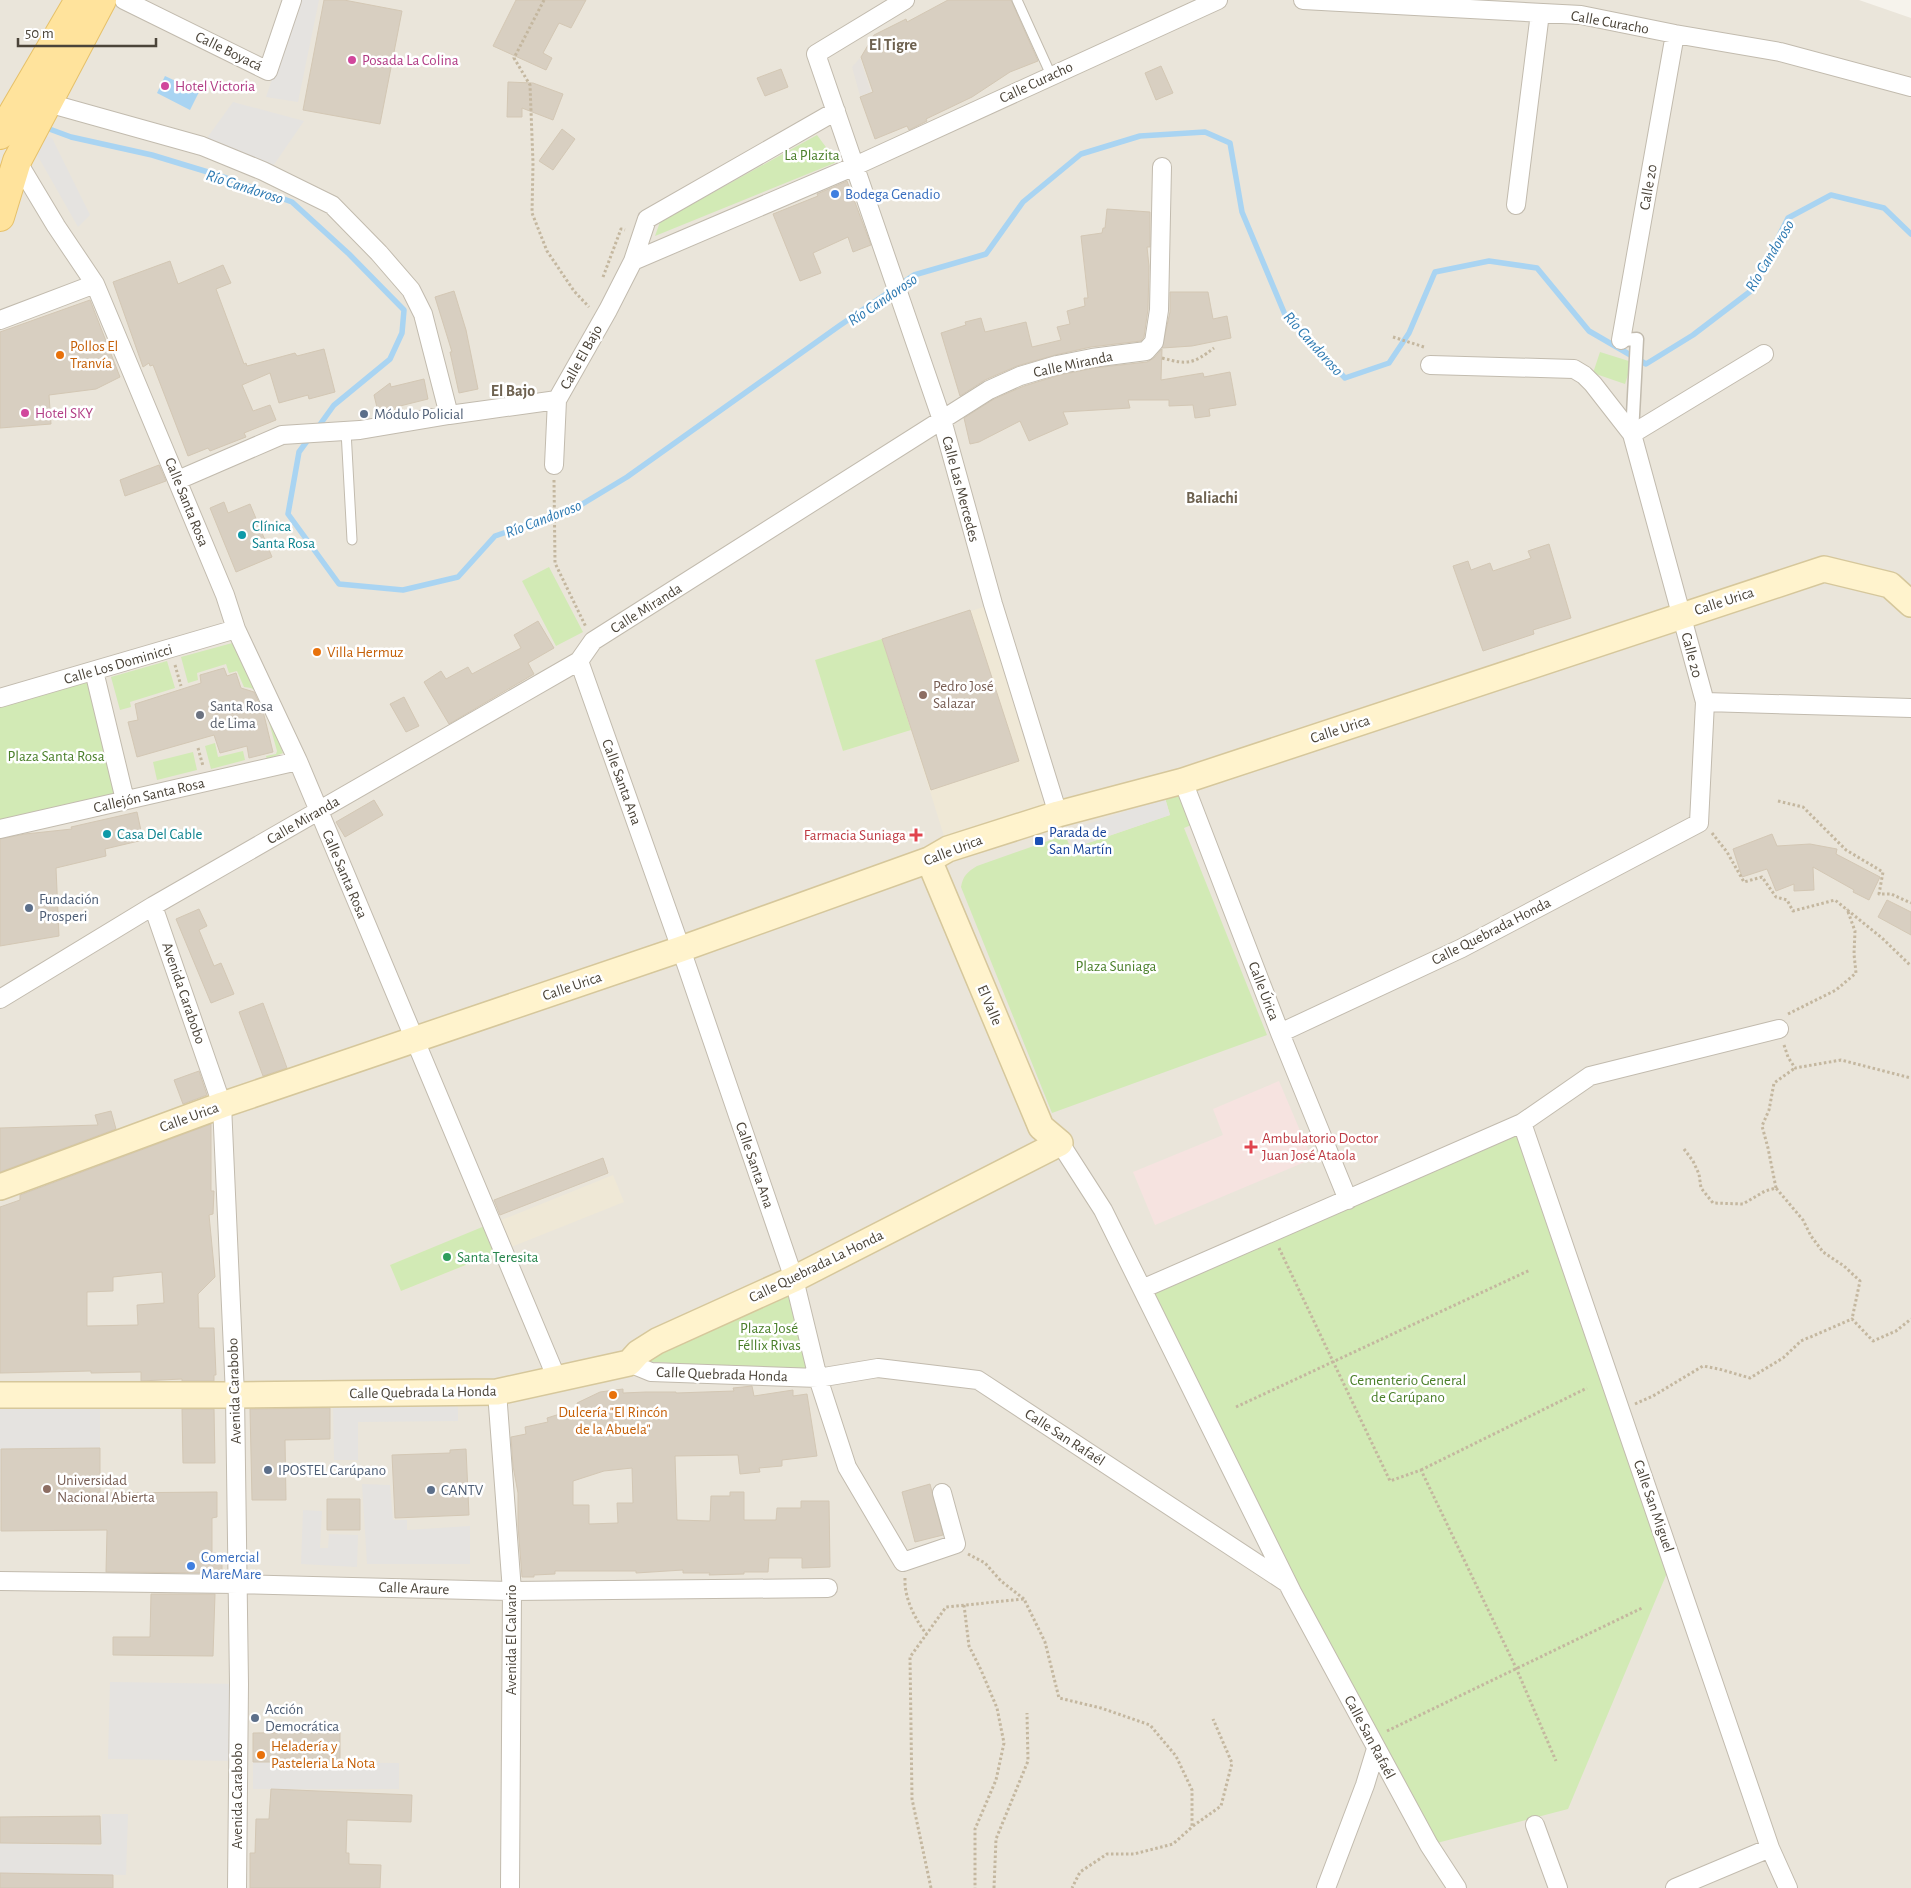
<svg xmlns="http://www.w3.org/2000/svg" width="1911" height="1888" font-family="'Alegreya Sans',sans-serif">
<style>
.residential{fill:#eae5da}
.industrial{fill:#e6e2dd}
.education{fill:#efe8d6}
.medical{fill:#f6e3e0}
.green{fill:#d2eab5}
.parking{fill:#e5e3e0}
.water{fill:#a9d4f2}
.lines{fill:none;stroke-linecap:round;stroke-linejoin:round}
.stream{stroke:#a9d4f2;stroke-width:5.5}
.building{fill:#d8cfc1;stroke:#d3c7b4;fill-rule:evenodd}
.service-casing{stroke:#c2bbae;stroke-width:11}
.pedestrian-casing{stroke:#c2bbae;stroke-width:15}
.minor-casing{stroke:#c2bbae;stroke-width:20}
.secondary-casing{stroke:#d6c79b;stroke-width:28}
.primary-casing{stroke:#e6c16a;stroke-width:30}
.path{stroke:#c4b79f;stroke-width:3;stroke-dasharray:2.5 2.5;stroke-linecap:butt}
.service{stroke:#fff;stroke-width:9}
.pedestrian{stroke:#fff;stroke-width:12}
.minor{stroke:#fff;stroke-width:18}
.secondary{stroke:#fff3cd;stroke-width:25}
.primary{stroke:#ffe39c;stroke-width:28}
.hotel-dot{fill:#d1479c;stroke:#fff;stroke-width:2}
.shop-dot{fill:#3f7fe0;stroke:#fff;stroke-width:2}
.food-dot{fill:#e8710a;stroke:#fff;stroke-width:2}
.service-dot{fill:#5c6f8a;stroke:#fff;stroke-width:2}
.culture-dot{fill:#0f9aa8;stroke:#fff;stroke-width:2}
.education-dot{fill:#8d6e63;stroke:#fff;stroke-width:2}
.worship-dot{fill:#6b7280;stroke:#fff;stroke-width:2}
.health-dot{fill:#e0444e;stroke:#fff;stroke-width:2}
.transit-dot{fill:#1a4fb4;stroke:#fff;stroke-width:2}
.leisure-dot{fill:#2e9e5b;stroke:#fff;stroke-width:2}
.labels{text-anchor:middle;stroke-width:5;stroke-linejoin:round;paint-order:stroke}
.street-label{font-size:15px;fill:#4b4439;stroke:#fff}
.hotel-label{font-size:15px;fill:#b23c85;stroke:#fff;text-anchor:start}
.park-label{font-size:15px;fill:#4a7f2a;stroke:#fff}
.shop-label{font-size:15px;fill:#366cbe;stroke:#fff;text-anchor:start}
.food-label{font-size:15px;fill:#c56008;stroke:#fff;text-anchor:start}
.service-label{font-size:15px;fill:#4e5e75;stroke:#fff;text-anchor:start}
.culture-label{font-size:15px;fill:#0d838f;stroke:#fff;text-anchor:start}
.education-label{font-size:15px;fill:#785e54;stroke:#fff;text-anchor:start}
.worship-label{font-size:15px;fill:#5b616d;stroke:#fff;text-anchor:start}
.transit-label{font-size:15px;fill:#164399;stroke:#fff;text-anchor:start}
.health-label{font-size:15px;fill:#be3a42;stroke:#fff;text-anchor:end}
.leisure-label{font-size:15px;fill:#27864d;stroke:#fff;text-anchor:start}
.neighbourhood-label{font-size:16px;font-weight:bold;fill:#6e6250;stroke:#fff}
.water-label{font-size:16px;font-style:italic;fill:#2e7ab2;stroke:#fff}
</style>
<rect width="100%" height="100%" fill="#f6f3ec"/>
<path class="residential" d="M0,0H1859L1911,18V1888H0Z"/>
<path class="industrial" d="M860,58L871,92L860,96L852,67Z"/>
<path class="education" d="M993,604L1058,814L948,849L911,730L843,751L815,660Z
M613,1175L624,1202L401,1291L390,1265Z"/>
<path class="medical" d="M1279,1081L1312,1159L1155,1225L1133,1172L1223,1135L1213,1109Z"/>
<path class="green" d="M817,135L837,162L655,236L660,222Z
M1600,352L1632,362L1625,384L1593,373Z
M549,567L583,632L556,646L522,581Z
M882,639L911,730L843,751L815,660Z
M236,642L256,691L251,688L244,687L237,671L229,673L226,664L197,673L198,680L188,683L181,657Z
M167,661L175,688L130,702L131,707L120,710L111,677Z
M94,671L125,800L0,829V698Z
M265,708L283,753L267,759L266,756L276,754L277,751Z
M215,743L218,757L243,751L245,760L211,769L205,746Z
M193,752L197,770L157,780L153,762Z
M1184,791L1196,823L1184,828L1267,1035L1052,1113L961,887C963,876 967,872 977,866L1065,835L1071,849L1170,815L1165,798Z
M1522,1123L1672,1561L1568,1809L1429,1845L1142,1289Z
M492,1223L503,1250L401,1291L390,1265Z
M791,1289L810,1372L640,1361Z"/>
<path class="parking" d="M299,0H319L298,102L266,97Z
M233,102L304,121L273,166L207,138Z
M38,133L52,138L90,215L78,227L31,144Z
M1165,798L1170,815L1073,848L1067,831Z
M0,1395H100V1448L1,1449L0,1531Z
M458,1400V1421L358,1422V1460H334L333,1402Z
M362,1484L390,1485L393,1520H407V1530L470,1526V1564H367Z
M303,1510L322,1511L320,1548H328L329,1534L358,1535L357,1567L301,1564Z
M110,1682L239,1684L237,1761L108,1759Z
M253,1762L399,1763V1789H253Z
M102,1814H128L126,1875L0,1873V1843L101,1846Z"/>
<path class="water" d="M165,76L199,92L190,110L157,93Z"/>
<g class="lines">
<path class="stream" d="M44,127L71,137L152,155L221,176L292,202L349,254L404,310L402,333L390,359L334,405L316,430
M310,437L299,452L288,514L339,584L403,590L458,577L495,536L574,509L627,477L839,326L914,275L986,254L1023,202L1081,154L1140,136L1205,132L1230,143L1242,212L1286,317L1345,378L1389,363L1409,333L1435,272L1489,261L1537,268L1589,331L1646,364L1693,335L1752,290L1788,218L1831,195L1884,208L1911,234"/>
</g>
<path class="building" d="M324,0H344L402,11L380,124L303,110Z
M516,0H586L571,28L559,23L543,53L552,58L546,70L493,46Z
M948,0H1011L1038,61L1010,72L972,97L926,119L927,121L909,130L907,126L875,139L860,97L873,92L861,57L874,35L906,19L907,22Z
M1161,66L1173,93L1156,100L1145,73Z
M781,69L788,87L765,96L757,78Z
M508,82L533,83L563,94L553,120L522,108V117H507Z
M562,129L575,139L553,170L539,161Z
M847,181L871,245L853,252L848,237L813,253L821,273L800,281L773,214L818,196L817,194Z
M1107,209L1150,212V247H1147L1149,266L1148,309L1144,337L1141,341L1091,347L1055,355L1017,366L985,380L960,396L941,333L966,325L965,322L981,318L985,332L1026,322L1032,347L1061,340L1057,327L1070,324L1067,311L1085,306L1084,298H1088L1081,236L1102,233L1103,228H1105Z
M170,261L178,284L223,265L231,283L216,289L244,364L246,363L247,366L295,353L297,356L324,349L335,392L309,399L308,395L279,403L270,373L242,385L253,411L270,405L276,420L244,433L246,437L210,451L208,448L188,456L153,365L150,366L149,363L143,367L113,282Z
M454,291L466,330L478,389L459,393L450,352H452L435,297Z
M1170,292H1208L1213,319L1227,316L1231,338L1192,346L1162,348L1170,312Z
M90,300L120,377L96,389L49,395L51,424L0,428V332Z
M1162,349L1161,380L1203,373L1204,377L1230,372L1236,405L1209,409L1210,416L1195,418L1193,405L1169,406V400H1128L1130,408L1063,412L1068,424L1029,441L1020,421L979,442L970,444L964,418L994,399L1024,386L1060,375L1094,368L1147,362L1154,358Z
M424,379L428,399L396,407L397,412L379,416L374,395L390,383L391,387Z
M159,465L166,481L125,496L120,480Z
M224,502L228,513L250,504L272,557L236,572L210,508Z
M1549,544L1571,618L1533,630L1534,634L1483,651L1453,566L1468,561L1471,570L1490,563L1493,571L1531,558L1528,551Z
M970,610L1019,761L931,790L882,639Z
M538,621L554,648L528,663L534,674L449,724L424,682L441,671L446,679L468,667L472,674L521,648L514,635Z
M224,668L227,676L236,673L241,688L254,692L263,711L273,752L249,758L247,746L220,753L214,735L137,757L128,722L138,720L135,704L201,683L200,675Z
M404,697L419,726L406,732L390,704Z
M374,800L383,815L345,837L336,822Z
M137,812L143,840L105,849L106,856L56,868L59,936L0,946V839L25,834L72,829L71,827Z
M1772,834L1777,846L1810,844L1837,849L1836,854L1880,877L1869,900L1853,892L1854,890L1813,867L1814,890L1794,891V884L1776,891L1767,869L1742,877L1733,849Z
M1887,900L1911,912V935L1878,917Z
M199,909L207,926L199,930L214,966L221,963L234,994L211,1003L176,919Z
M263,1003L287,1068L263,1076L239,1012Z
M199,1071L207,1095L183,1104L174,1080Z
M111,1111L116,1129L0,1172V1128L98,1125L95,1115Z
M211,1124V1191H214L213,1214L209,1215L215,1277L198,1294L199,1328H214L216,1375H214V1381H182V1379L141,1381V1372L91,1373V1371L0,1373V1207L20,1200V1195ZM162,1272L164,1303L137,1305L138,1325L87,1326V1292L113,1291V1277Z
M603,1158L608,1173L500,1215L494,1200Z
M752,1386L754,1396L793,1390V1396L807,1394L817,1456L782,1460V1466L759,1468L760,1472L740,1474L738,1455L675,1456L677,1520L710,1521L711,1496H730V1492H744V1520H776L777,1508H801V1501H829L830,1567L802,1568V1558H769L768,1572H744V1574L709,1575L710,1573H683V1570L636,1573V1571H555V1574L534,1575V1577H522L518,1526V1493L513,1466L511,1437L526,1434L525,1427L548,1422L547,1418L579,1408L577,1403L600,1392L623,1389V1393L646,1392H676V1393L734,1391L733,1388ZM632,1468L633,1503H617L618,1523L589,1524V1505H573V1481L604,1471Z
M330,1408V1439L285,1440L286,1500H252L250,1409Z
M182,1409H214L215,1463H183Z
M100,1448V1493L217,1492V1517L212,1518V1553L222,1554V1573L106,1572L107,1530L1,1531V1449Z
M466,1449L469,1515L395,1518L392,1455L450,1453V1450Z
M930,1484L943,1535L915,1542L902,1492Z
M327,1499H360V1530H327Z
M151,1594H215L213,1656L113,1655V1637H150Z
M340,1732V1762H253V1733Z
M271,1789L412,1795L411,1822L347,1820L346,1853H349V1864L381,1865L380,1888H250V1853H255L256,1819H269Z
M100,1816L101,1844L0,1843V1817Z
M0,1873L113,1875V1888H0Z"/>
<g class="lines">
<defs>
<path id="service" d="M1017,0L1051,75
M346,431L352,540"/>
<path id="pedestrian" d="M1621,340L1637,339L1632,434"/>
<path id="minor" d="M124,0L268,71L292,0
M905,0L816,54L942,420L993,604L1058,814
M1303,0L1581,15L1675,34L1780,52L1911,87
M48,103L202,146L263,171L332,205L379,253L411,290L423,314L449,415
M17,161L56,226L95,284L225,595L236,629L298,761L557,1379
M1516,205L1540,13
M633,261L647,219L836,111
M0,320L95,284
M1621,340L1675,34
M1632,434L1764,354
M554,465L557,400
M178,480L282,435L360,430L449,415L557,400L608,310L633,261L855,166L1218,0
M579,661L681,949L794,1279L818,1378L847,1467L903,1562L956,1544L942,1493
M94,671L125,800
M0,698L236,629
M1705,702L1911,708
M1183,781L1280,1033L1348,1200
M0,829L298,761
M153,906L222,1105L235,1395L239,1684L237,1888
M0,999L153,906L579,661L593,641L989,390L1020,376L1057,365L1092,358L1146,351L1154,342L1159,310L1162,167
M1280,1033L1462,948L1699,823L1705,702L1632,434L1593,384L1584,375L1574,369L1430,365
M1522,1123L1770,1848L1788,1888
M1060,1143L1103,1210L1292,1592L1429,1845L1457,1888
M1142,1289L1522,1123L1590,1076L1779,1029
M629,1363L651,1372L818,1378L878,1368L978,1380L1287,1583
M497,1392L512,1591L510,1888
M0,1581L237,1584L512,1591L828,1588
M1535,1825L1558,1888
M1326,1888L1365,1785L1376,1749
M1675,1888L1770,1848"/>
<path id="secondary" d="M0,1187L222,1105L681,949L929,860L948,849L1058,814L1183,781L1824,569L1890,585L1911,604
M0,1395H235L497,1392L629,1363L638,1353L657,1341L794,1279L1060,1143L1041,1127L929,860"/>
<path id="primary" d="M0,135L79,0
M0,217L17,161L102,0"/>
</defs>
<use href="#service" class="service-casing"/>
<use href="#pedestrian" class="pedestrian-casing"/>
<use href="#minor" class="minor-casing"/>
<use href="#secondary" class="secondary-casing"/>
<use href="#primary" class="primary-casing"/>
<path class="path" d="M544,0L514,58L530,85L533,163L532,213L547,251L574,291L589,307
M603,277L621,229L625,230
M1393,337L1424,347V349
M1162,358C1188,365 1193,364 1214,348
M554,480L555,563L586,627
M175,665L181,686
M198,748L203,766
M1778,801L1803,807L1846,850L1883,872L1879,894H1891L1911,903
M1712,833L1727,852L1744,882L1762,877L1776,897L1787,900L1793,911L1835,900L1882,938L1911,966
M1788,1014L1836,990L1856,973L1854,954L1855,931L1847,909
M1784,1045L1788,1057L1795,1068L1841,1060L1911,1078
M1684,1149L1693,1161L1699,1174L1701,1188L1713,1203L1743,1204L1765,1191L1776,1188L1803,1220L1811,1236L1823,1252L1844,1266L1860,1281L1852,1319
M1776,1188L1768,1148L1762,1126L1769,1110L1774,1083L1795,1068
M1279,1248L1390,1481L1421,1470L1517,1670L1556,1761
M1635,1404L1653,1396L1703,1366L1719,1369L1750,1378L1783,1358L1801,1341L1852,1319L1873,1341L1896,1331L1911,1319
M1236,1407L1530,1270
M1421,1470L1587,1388
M968,1554L985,1563L1001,1581L1024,1599
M905,1578C904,1598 915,1619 927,1635
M964,1605L969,1646L981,1670L997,1708L1004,1743L996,1780L975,1829V1888
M1387,1731L1642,1608
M1193,1826L1221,1806L1232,1763L1213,1719
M931,1888L912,1799L910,1657L946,1607L1024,1599L1045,1642L1059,1698L1101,1708L1150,1725L1176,1756L1192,1790V1827L1173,1844L1134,1854H1107L1080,1872L1072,1888
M994,1888L996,1839L1028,1761L1027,1713"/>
<use href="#service" class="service"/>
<use href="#pedestrian" class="pedestrian"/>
<use href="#minor" class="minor"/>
<use href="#secondary" class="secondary"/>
<use href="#primary" class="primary"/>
</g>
<g class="hotel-dot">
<circle cx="352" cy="60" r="5"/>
<circle cx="165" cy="86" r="5"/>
<circle cx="25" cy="413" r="5"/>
</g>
<g class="shop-dot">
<circle cx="835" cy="194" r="5"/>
<circle cx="191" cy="1566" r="5"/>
</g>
<g class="food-dot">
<circle cx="60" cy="355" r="5"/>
<circle cx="317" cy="652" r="5"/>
<circle cx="613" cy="1395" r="5"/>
<circle cx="261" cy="1755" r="5"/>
</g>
<g class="service-dot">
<circle cx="364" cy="414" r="5"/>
<circle cx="29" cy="908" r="5"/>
<circle cx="268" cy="1470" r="5"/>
<circle cx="431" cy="1490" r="5"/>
<circle cx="255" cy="1718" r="5"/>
</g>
<g class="culture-dot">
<circle cx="242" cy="535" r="5"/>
<circle cx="107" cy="834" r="5"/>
</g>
<g class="education-dot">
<circle cx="923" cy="695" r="5"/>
<circle cx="47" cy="1489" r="5"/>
</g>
<circle class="worship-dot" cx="200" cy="715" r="5"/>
<g class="health-dot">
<path d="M913.5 827.5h5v5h5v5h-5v5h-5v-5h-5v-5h5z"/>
<path d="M1248.5 1139.5h5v5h5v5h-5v5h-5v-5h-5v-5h5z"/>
</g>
<rect class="transit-dot" x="1034" y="836" width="10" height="10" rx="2.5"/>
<circle class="leisure-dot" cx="447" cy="1257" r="5"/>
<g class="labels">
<g class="street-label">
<text transform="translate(1610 22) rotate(10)" y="5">Calle Curacho</text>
<text transform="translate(229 51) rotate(26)" y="5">Calle Boyacá</text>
<text transform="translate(1036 82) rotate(-25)" y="5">Calle Curacho</text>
<text transform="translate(1648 187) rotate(-80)" y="5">Calle 20</text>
<text transform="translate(581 357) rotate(-61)" y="5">Calle El Bajo</text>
<text transform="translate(1073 364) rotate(-12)" y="5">Calle Miranda</text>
<text transform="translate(961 489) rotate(75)" y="5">Calle Las Mercedes</text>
<text transform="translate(187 502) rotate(68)" y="5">Calle Santa Rosa</text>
<text transform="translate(1724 601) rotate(-18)" y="5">Calle Urica</text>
<text transform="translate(646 608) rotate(-32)" y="5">Calle Miranda</text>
<text transform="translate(1692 655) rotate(75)" y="5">Calle 20</text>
<text transform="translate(118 664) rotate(-16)" y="5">Calle Los Dominicci</text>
<text transform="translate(1340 729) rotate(-18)" y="5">Calle Urica</text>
<text transform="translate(622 782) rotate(70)" y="5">Calle Santa Ana</text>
<text transform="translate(149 795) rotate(-13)" y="5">Callejón Santa Rosa</text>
<text transform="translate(303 820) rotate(-30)" y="5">Calle Miranda</text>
<text transform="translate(953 850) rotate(-21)" y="5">Calle Urica</text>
<text transform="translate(345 874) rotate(67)" y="5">Calle Santa Rosa</text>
<text transform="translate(1491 931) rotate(-27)" y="5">Calle Quebrada Honda</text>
<text transform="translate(572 986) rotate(-19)" y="5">Calle Urica</text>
<text transform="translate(1264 991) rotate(69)" y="5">Calle Úrica</text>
<text transform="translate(184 993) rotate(71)" y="5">Avenida Carabobo</text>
<text transform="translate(990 1005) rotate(67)" y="5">El Valle</text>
<text transform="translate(189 1117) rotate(-20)" y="5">Calle Urica</text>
<text transform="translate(755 1165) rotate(71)" y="5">Calle Santa Ana</text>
<text transform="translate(816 1266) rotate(-26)" y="5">Calle Quebrada La Honda</text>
<text transform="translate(722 1374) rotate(2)" y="5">Calle Quebrada Honda</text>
<text transform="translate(234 1391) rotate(-92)" y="5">Avenida Carabobo</text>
<text transform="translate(423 1392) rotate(-1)" y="5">Calle Quebrada La Honda</text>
<text transform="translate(1065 1437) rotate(33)" y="5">Calle San Rafaél</text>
<text transform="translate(1654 1506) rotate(71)" y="5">Calle San Miguel</text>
<text transform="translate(414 1588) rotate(2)" y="5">Calle Araure</text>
<text transform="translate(511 1640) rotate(-90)" y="5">Avenida El Calvario</text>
<text transform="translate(1370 1737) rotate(62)" y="5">Calle San Rafaél</text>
<text transform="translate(237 1796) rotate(-90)" y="5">Avenida Carabobo</text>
</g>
<g class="hotel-label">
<text x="362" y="65">Posada La Colina</text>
<text x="175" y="91">Hotel Victoria</text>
<text x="35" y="418">Hotel SKY</text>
</g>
<g class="park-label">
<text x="812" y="160">La Plazita</text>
<text x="56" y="761">Plaza Santa Rosa</text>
<text x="1116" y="971">Plaza Suniaga</text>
<text x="769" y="1333">Plaza José<tspan x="769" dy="17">Féllix Rivas</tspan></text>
<text x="1408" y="1385">Cementerio General<tspan x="1408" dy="17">de Carúpano</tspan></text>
</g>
<g class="shop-label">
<text x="845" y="199">Bodega Genadio</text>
<text x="201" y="1562">Comercial<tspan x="201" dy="17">MareMare</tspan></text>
</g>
<g class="food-label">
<text x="70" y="351">Pollos El<tspan x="70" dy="17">Tranvía</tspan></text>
<text x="327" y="657">Villa Hermuz</text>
<text x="613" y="1417" text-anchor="middle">Dulcería "El Rincón<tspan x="613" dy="17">de la Abuela"</tspan></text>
<text x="271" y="1751">Heladería y<tspan x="271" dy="17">Pasteleria La Nota</tspan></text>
</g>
<g class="service-label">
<text x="374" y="419">Módulo Policial</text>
<text x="39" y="904">Fundación<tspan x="39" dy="17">Prosperi</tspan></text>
<text x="278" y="1475">IPOSTEL Carúpano</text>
<text x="441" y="1495">CANTV</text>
<text x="265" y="1714">Acción<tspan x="265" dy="17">Democrática</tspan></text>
</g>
<g class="culture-label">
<text x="252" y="531">Clínica<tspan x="252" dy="17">Santa Rosa</tspan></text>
<text x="117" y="839">Casa Del Cable</text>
</g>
<g class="education-label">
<text x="933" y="691">Pedro José<tspan x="933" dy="17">Salazar</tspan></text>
<text x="57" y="1485">Universidad<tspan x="57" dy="17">Nacional Abierta</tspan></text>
</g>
<g class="worship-label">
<text x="210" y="711">Santa Rosa<tspan x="210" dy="17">de Lima</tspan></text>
</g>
<g class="transit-label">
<text x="1049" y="837">Parada de<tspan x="1049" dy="17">San Martín</tspan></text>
</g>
<g class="health-label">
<text x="906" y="840">Farmacia Suniaga</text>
<text x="1262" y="1143" text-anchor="start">Ambulatorio Doctor<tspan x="1262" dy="17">Juan José Ataola</tspan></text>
</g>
<g class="leisure-label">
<text x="457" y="1262">Santa Teresita</text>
</g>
<g class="neighbourhood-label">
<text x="893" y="50">El Tigre</text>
<text x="513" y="396">El Bajo</text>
<text x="1212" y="503">Baliachi</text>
</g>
<g class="water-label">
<text transform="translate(245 186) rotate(18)" y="6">Río Candoroso</text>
<text transform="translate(1769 255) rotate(-59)" y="6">Río Candoroso</text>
<text transform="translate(882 299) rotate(-34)" y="6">Río Candoroso</text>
<text transform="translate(1314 343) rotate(48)" y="6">Río Candoroso</text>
<text transform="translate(543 518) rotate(-21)" y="6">Río Candoroso</text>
</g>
</g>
<path d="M18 38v8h138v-8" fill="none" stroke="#4b4439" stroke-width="2.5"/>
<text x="25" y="38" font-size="15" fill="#4b4439" stroke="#ffffff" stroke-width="4" paint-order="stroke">50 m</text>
</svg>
